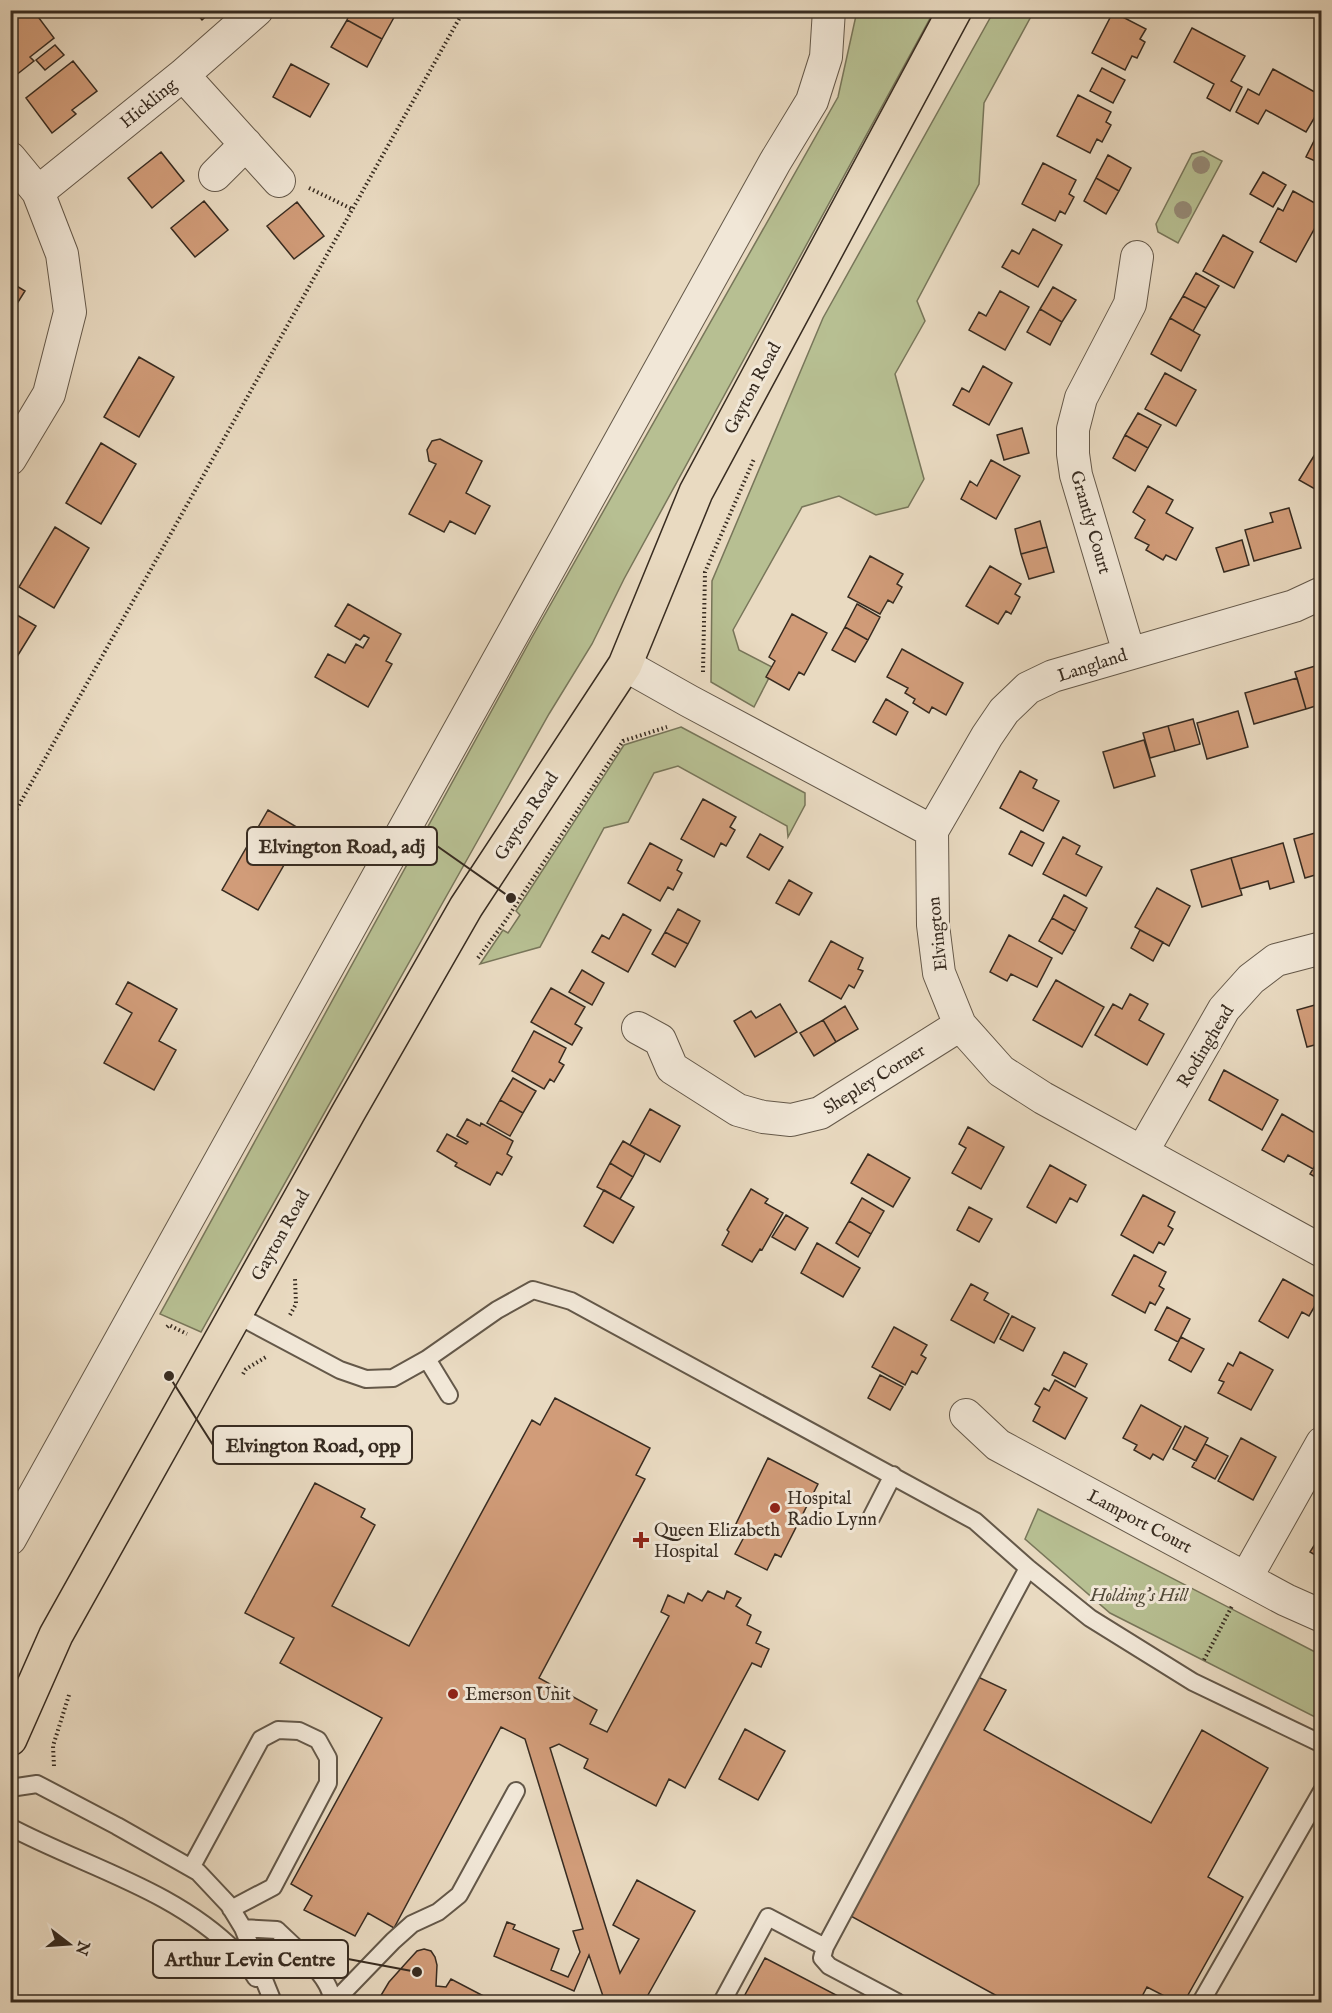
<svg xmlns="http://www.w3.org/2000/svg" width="1332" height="2013" font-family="'IM FELL English',serif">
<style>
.green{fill:#b7bf92;stroke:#78765a;stroke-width:1.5}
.building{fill:#d19c79;stroke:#382c21;stroke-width:1.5}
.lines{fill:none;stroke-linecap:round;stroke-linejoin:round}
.service-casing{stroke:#645849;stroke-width:20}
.minor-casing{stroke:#645849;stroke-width:34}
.primary-casing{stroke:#382c21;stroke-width:36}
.path{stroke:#382c21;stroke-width:4;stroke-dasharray:1.5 3;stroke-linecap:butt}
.service{stroke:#f1e7d7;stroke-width:16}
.minor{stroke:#f1e7d7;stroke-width:32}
.primary{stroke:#e9dac1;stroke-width:33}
.tree{fill:#958a76}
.poi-dot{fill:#8f2418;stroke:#f1e7d7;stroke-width:2}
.labels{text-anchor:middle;stroke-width:6;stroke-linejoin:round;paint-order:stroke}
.street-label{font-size:18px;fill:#382c21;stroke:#f1e7d7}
.poi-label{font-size:18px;fill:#382c21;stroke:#f1e7d7;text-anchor:start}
.park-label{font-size:18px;font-style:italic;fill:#514938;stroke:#f1e7d7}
.leader{fill:none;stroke:#382c21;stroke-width:2}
.callout-dot{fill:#382c21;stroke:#f1e7d7;stroke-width:2}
.callout{fill:#f1e7d7;stroke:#382c21;stroke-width:2}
.callout-label{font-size:20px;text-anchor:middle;font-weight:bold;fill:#382c21}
</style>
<rect width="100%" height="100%" fill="#e9dac1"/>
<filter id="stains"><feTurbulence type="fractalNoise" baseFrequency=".00333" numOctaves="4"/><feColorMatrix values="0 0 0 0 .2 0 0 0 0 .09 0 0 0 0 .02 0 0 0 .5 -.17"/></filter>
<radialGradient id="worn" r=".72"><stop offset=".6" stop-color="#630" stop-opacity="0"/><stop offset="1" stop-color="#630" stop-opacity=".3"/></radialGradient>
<path class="green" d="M857,11H934L624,579L592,644L549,714L478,840L201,1332L160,1314L531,639L838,97Z
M994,11H1034L984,103L979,184L917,301L925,321L895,374L924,479L908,507L876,515L839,496L802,507L733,630L739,650L774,668L754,707L711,682L712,581L823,318Z
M1203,151L1222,161L1178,243L1158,232L1156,224L1192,154Z
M681,727L805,793V805L788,837L787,826L678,766L654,773L628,822L604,828L540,947L480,964L503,930L508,933L520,915L516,911L624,745Z
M1038,1509L1321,1655V1720L1110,1613L1025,1539Z"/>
<path class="building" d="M27,10H33L54,38L30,57L34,61L11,79L10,24Z
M194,10H213L202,20Z
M351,10H395L397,12L382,39L347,20Z
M1113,12L1146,29L1140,39L1145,42L1137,58L1132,56L1125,70L1092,53Z
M347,20L382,39L367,67L331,47Z
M1192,28L1245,56L1231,81L1242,87L1230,111L1207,98L1214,84L1174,62Z
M55,45L64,55L45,70L36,60Z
M73,61L97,91L72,110L76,114L52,133L26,98Z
M291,64L329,84L310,117L273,97Z
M1102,68L1125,80L1113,103L1090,91Z
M1273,69L1322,96V105L1306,132L1266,110L1258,124L1236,112L1248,89L1259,95Z
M1078,95L1111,112L1106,122L1111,125L1102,142L1097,139L1090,153L1057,136Z
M1318,133L1322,135V164L1306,157Z
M161,152L184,181L152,208L128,178Z
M1108,155L1131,168L1119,191L1096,178Z
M1043,163L1076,180L1069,194L1074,197L1065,214L1060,211L1055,221L1022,204Z
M1263,172L1286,185L1273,207L1250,194Z
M1096,178L1119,191L1106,214L1084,201Z
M1293,191L1322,207V215L1296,262L1260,242L1278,208L1283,211Z
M204,201L228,230L195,257L171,228Z
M297,202L324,236L294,259L267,226Z
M1033,229L1062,245L1038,287L1002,267L1012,250L1019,254Z
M1223,235L1253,252L1234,288L1203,271Z
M1196,273L1219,286L1206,308L1183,296Z
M10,282L25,291L10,315Z
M1053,287L1076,300L1062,322L1040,309Z
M1000,291L1029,307L1005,350L969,330L979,312L986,316Z
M1183,296L1206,308L1193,331L1170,318Z
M1040,309L1062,322L1050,345L1027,332Z
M1170,318L1200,335L1181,371L1151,354Z
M139,357L174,377L139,437L104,417Z
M983,366L1012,383L989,425L953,405L962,388L969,392Z
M1165,373L1196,390L1176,426L1145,409Z
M1138,413L1161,425L1148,448L1125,435Z
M1022,428L1029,453L1004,460L997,435Z
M1125,435L1148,448L1135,471L1113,458Z
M440,439L482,461L466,493L490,506L475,534L450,521L444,532L409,514L436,464L429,461L427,450L432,441Z
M101,443L136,464L101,524L66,503Z
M1322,443V493L1299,480Z
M991,460L1020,476L996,519L961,499L970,481L977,486Z
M1148,486L1173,500L1166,513L1193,528L1176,560L1166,555L1163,560L1146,550L1149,545L1135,538L1145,520L1133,512Z
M1289,508L1301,548L1254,561L1245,530L1273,522L1270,513Z
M1040,521L1047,547L1021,554L1015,529Z
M55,527L89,548L54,608L19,587Z
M1242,540L1249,565L1224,572L1216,548Z
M1047,547L1054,572L1029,579L1021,554Z
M870,556L903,574L897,584L902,587L893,603L888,600L880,614L848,597Z
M990,566L1021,584L1015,594L1020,597L1011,614L1006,611L998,624L966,606Z
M348,604L401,634L386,661L392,664L368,707L315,677L328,654L345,663L356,644L363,648L369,638L364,635L360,640L335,626Z
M857,604L880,617L868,640L845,627Z
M10,611L36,626L10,668Z
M792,614L827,633L804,675L799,672L789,690L766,677L775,661L769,657Z
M845,627L868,640L855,662L832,650Z
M902,649L963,683L946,715L932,707L929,713L913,703L915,699L905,693L908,688L887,677Z
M1322,664V704L1306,709L1295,672Z
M1297,678L1306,709L1254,724L1245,693Z
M886,699L908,712L896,735L873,722Z
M1238,711L1248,747L1207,759L1197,723Z
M1193,719L1200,744L1175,751L1168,726Z
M1168,726L1175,751L1150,758L1143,733Z
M1144,740L1155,776L1114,788L1103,752Z
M1020,771L1037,780L1033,788L1059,801L1043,831L1000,808Z
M703,799L736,817L730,827L735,830L726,846L721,843L714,857L681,839Z
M268,810L300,829L289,848L292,851L258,910L222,890Z
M1021,831L1044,843L1032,866L1009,854Z
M1322,831V873L1305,878L1294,839Z
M760,834L783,847L769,870L747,857Z
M1063,837L1080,846L1076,854L1102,867L1086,896L1043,874Z
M650,843L682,860L677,870L682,873L673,890L668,887L660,901L628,883Z
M1283,843L1294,882L1270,889L1268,881L1240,889L1231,858Z
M1231,858L1242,895L1202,907L1191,870Z
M789,880L812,893L799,915L776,903Z
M1157,888L1190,906L1169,946L1135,927Z
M1064,895L1087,908L1075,931L1052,918Z
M678,909L700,921L688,944L665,932Z
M623,914L651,930L628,972L592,952L602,935L609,939Z
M1052,918L1075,931L1062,954L1039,941Z
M1140,930L1163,942L1153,961L1131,948Z
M665,932L688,944L675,967L652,954Z
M1009,935L1052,958L1037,987L1011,974L1007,981L990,972Z
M831,941L863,958L858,969L863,971L854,988L849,985L841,999L809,981Z
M582,970L604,983L592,1005L569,992Z
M1056,980L1104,1007L1082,1047L1033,1020Z
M128,982L177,1009L159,1041L176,1050L154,1090L104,1063L132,1013L116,1004Z
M551,988L585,1007L575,1024L582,1028L572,1045L531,1022Z
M1130,994L1148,1004L1139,1020L1164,1034L1147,1065L1095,1035L1113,1004L1122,1009Z
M1322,1003V1043L1307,1047L1297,1010Z
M780,1004L797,1032L755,1057L734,1021L751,1011L756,1018Z
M845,1006L858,1029L836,1042L823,1020Z
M823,1020L836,1042L814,1056L800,1033Z
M534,1031L566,1048L559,1062L564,1065L554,1082L550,1079L544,1089L512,1071Z
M1224,1070L1278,1100L1262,1130L1209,1100Z
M513,1078L536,1091L523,1113L500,1100Z
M500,1100L523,1113L510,1136L487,1123Z
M650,1109L680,1126L660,1162L630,1145Z
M1282,1114L1322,1137V1154L1313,1169L1288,1155L1284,1162L1262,1150Z
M467,1119L480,1126L481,1123L513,1141L507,1154L512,1157L502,1175L497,1172L490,1185L455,1166L457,1163L437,1151L447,1134L466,1144L468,1142L457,1136Z
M968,1127L1004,1147L981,1189L952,1173L966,1148L959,1144Z
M623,1141L645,1154L633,1177L610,1163Z
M868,1154L910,1178L893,1207L851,1183Z
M1322,1154V1181L1310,1174Z
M610,1163L633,1177L620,1199L597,1187Z
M1050,1165L1086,1185L1077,1202L1070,1198L1056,1223L1027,1207Z
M751,1189L768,1199L765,1203L783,1213L762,1250L760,1249L752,1262L722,1245L729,1232L727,1230Z
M604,1190L634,1207L613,1243L584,1226Z
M1143,1195L1175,1212L1168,1226L1173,1229L1164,1245L1159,1242L1153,1253L1121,1235Z
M862,1198L884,1211L871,1234L849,1221Z
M969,1207L992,1219L979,1242L957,1230Z
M786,1215L808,1228L795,1250L772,1237Z
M849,1221L871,1234L858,1257L836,1243Z
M817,1243L860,1268L843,1297L801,1273Z
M1134,1255L1166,1272L1159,1286L1164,1289L1155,1305L1150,1302L1145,1313L1112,1295Z
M1283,1279L1319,1299L1309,1316L1302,1312L1288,1338L1259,1321Z
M971,1284L988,1293L984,1300L1009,1314L994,1343L951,1320Z
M1167,1307L1190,1319L1178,1342L1155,1330Z
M1012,1316L1035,1328L1023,1351L1000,1339Z
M894,1327L927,1345L921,1355L926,1358L917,1374L912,1371L905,1385L872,1367Z
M1181,1337L1204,1349L1191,1372L1169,1360Z
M1064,1352L1087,1364L1075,1387L1052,1375Z
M1240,1352L1273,1370L1251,1410L1218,1393L1224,1382L1219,1380L1228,1363L1233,1366Z
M880,1375L903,1387L890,1410L868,1398Z
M1055,1380L1087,1398L1065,1439L1033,1421L1040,1407L1035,1404L1044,1388L1049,1391Z
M555,1398L650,1448L636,1475L645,1479L539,1678L597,1710L590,1724L607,1732L669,1616L661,1612L668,1595L684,1603L688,1593L702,1601L708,1591L724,1599L727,1591L741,1598L736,1606L751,1615L747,1625L761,1632L756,1643L769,1649L761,1667L752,1663L685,1788L669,1779L656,1806L584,1768L588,1759L559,1744L550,1748L620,1973L639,1939L613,1925L637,1880L695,1911L644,2002H605L589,1955L574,1991L494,1956L507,1922L515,1925L513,1929L559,1949L551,1970L568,1977L580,1952L573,1931L583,1929L525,1739L501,1727L394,1928L368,1913L355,1936L304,1910L312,1896L291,1884L382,1718L280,1663L294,1638L245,1613L315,1483L365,1509L361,1517L375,1525L332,1606L409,1646L532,1420L540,1425Z
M1141,1405L1181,1427L1163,1460L1153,1454L1150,1459L1134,1450L1137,1445L1123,1438Z
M1185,1426L1208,1438L1196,1461L1173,1449Z
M1241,1438L1276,1457L1253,1500L1218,1481Z
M1205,1444L1228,1456L1215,1479L1192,1467Z
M768,1458L818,1484L781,1557L775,1554L767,1570L735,1554L744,1537L732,1532Z
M1322,1533V1559L1310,1552Z
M978,1677L1006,1690L984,1730L1151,1823L1202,1730L1268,1768L1208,1877L1243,1897L1184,2002H1176L1147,1987L1139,2002H1008L847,1914Z
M745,1729L785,1751L758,1800L719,1779Z
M424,1949L431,1951L435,1957L437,1965L436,1986L446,1987L451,1979L495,2002H377L389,1982L406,1963L417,1951Z
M765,1958L838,1996L834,2002H741Z"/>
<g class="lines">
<defs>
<path id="service" d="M235,1314L340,1370L366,1379L393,1378L427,1359L497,1310L533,1290L571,1301L975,1521L1028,1568L1090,1618L1193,1682L1322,1744
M427,1359L449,1395
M871,1518L893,1475
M10,1788L37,1784L117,1826L198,1872L229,1905L243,1928L273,2002
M10,1827C86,1867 175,1890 236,1952C244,1959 250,1969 256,1978
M191,1868L261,1739L278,1730L299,1731L318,1740L328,1758V1783L273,1887L231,1909
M243,1928L277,1930C294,1947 333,1978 332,2002
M334,2002L393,1941L412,1924L438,1912L459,1895L516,1791
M722,2002L768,1917L825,1947
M897,2002L829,1966L822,1958L825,1947L1028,1568
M1201,2002L1322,1791"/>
<path id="minor" d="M183,75L279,181
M10,158L38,192L62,254L70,312L49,394L10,459
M215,175L246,144
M38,192L183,75L257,10
M1322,593L1294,606L1053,676L1028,688L1004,711L987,736L932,831L933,925L939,973L960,1025L1001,1071L1043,1098L1322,1251
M1129,653L1076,475L1073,454V429L1081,398L1130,304L1137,257
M625,665L689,701L932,831
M638,1028L660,1040L672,1068L738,1110L763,1117L791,1120L820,1113L960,1025
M1142,1152L1224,1009L1251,979L1276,960L1322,948
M966,1415L998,1445L1286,1600L1322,1616
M10,1539L775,162L812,101L826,57L829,10
M1246,1578L1322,1443"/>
<path id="primary" d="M10,1739L56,1635L348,1113L466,907L625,665L696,492L955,10"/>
</defs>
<use href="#service" class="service-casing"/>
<use href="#minor" class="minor-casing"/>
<use href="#primary" class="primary-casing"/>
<path class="path" d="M309,188L352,209
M703,672L705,572L754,459
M10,821L464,10
M478,958L504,923L623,741L667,727
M290,1315L296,1304L295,1279
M167,1327L169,1325L187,1334
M243,1374L246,1369L266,1357
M1204,1660L1232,1606
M54,1766L53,1746L69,1695"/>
<use href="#service" class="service"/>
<use href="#minor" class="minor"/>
<use href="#primary" class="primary"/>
</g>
<g class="tree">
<circle cx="1201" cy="165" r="9"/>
<circle cx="1183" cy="210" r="9"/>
</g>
<g class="poi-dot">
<circle cx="775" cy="1508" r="6"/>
<path d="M638 1531h6v6h6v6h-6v6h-6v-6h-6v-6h6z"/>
<circle cx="453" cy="1694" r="6"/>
</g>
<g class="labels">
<g class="street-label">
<text transform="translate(148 103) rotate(-39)" y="6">Hickling</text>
<text transform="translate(752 388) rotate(-62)" y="6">Gayton Road</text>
<text transform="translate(1091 522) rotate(74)" y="6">Grantly Court</text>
<text transform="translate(1092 665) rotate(-18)" y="6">Langland</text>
<text transform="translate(526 816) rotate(-57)" y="6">Gayton Road</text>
<text transform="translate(937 934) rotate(-96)" y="6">Elvington</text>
<text transform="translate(1205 1046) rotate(-59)" y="6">Rodinghead</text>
<text transform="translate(874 1079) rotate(-32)" y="6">Shepley Corner</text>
<text transform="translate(280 1235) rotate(-61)" y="6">Gayton Road</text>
<text transform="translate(1140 1521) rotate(28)" y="6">Lamport Court</text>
</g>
<g class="poi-label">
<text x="787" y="1504">Hospital<tspan x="787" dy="21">Radio Lynn</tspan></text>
<text x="654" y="1536">Queen Elizabeth<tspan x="654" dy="21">Hospital</tspan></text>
<text x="465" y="1700">Emerson Unit</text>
</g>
<g class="park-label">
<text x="1139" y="1601">Holding's Hill</text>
</g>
</g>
<path class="leader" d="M511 898L437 846M169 1376L213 1445M417 1972L348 1959"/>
<g class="callout-dot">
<circle cx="511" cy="898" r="6"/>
<circle cx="169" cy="1376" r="6"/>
<circle cx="417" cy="1972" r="6"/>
</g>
<g class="callout">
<rect x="247" y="827" width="190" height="38" rx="6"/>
<rect x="213" y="1426" width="199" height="38" rx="6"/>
<rect x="153" y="1940" width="195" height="38" rx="6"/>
</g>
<g class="callout-label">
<text x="342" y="853">Elvington Road, adj</text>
<text x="313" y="1452">Elvington Road, opp</text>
<text x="250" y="1966">Arthur Levin Centre</text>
</g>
<rect width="1332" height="2013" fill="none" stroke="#e9dac1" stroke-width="36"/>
<rect x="12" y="12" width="1308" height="1989" fill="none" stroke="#382c21" stroke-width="3"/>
<rect x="18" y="18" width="1296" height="1977" fill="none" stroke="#382c21" stroke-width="1.5"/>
<g transform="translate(69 1944) rotate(107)" stroke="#f1e7d7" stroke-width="4.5" paint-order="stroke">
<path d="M0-4.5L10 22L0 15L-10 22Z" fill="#382c21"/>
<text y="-9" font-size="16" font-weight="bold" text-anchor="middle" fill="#382c21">N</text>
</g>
<rect width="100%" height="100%" filter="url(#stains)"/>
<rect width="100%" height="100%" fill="url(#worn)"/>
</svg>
